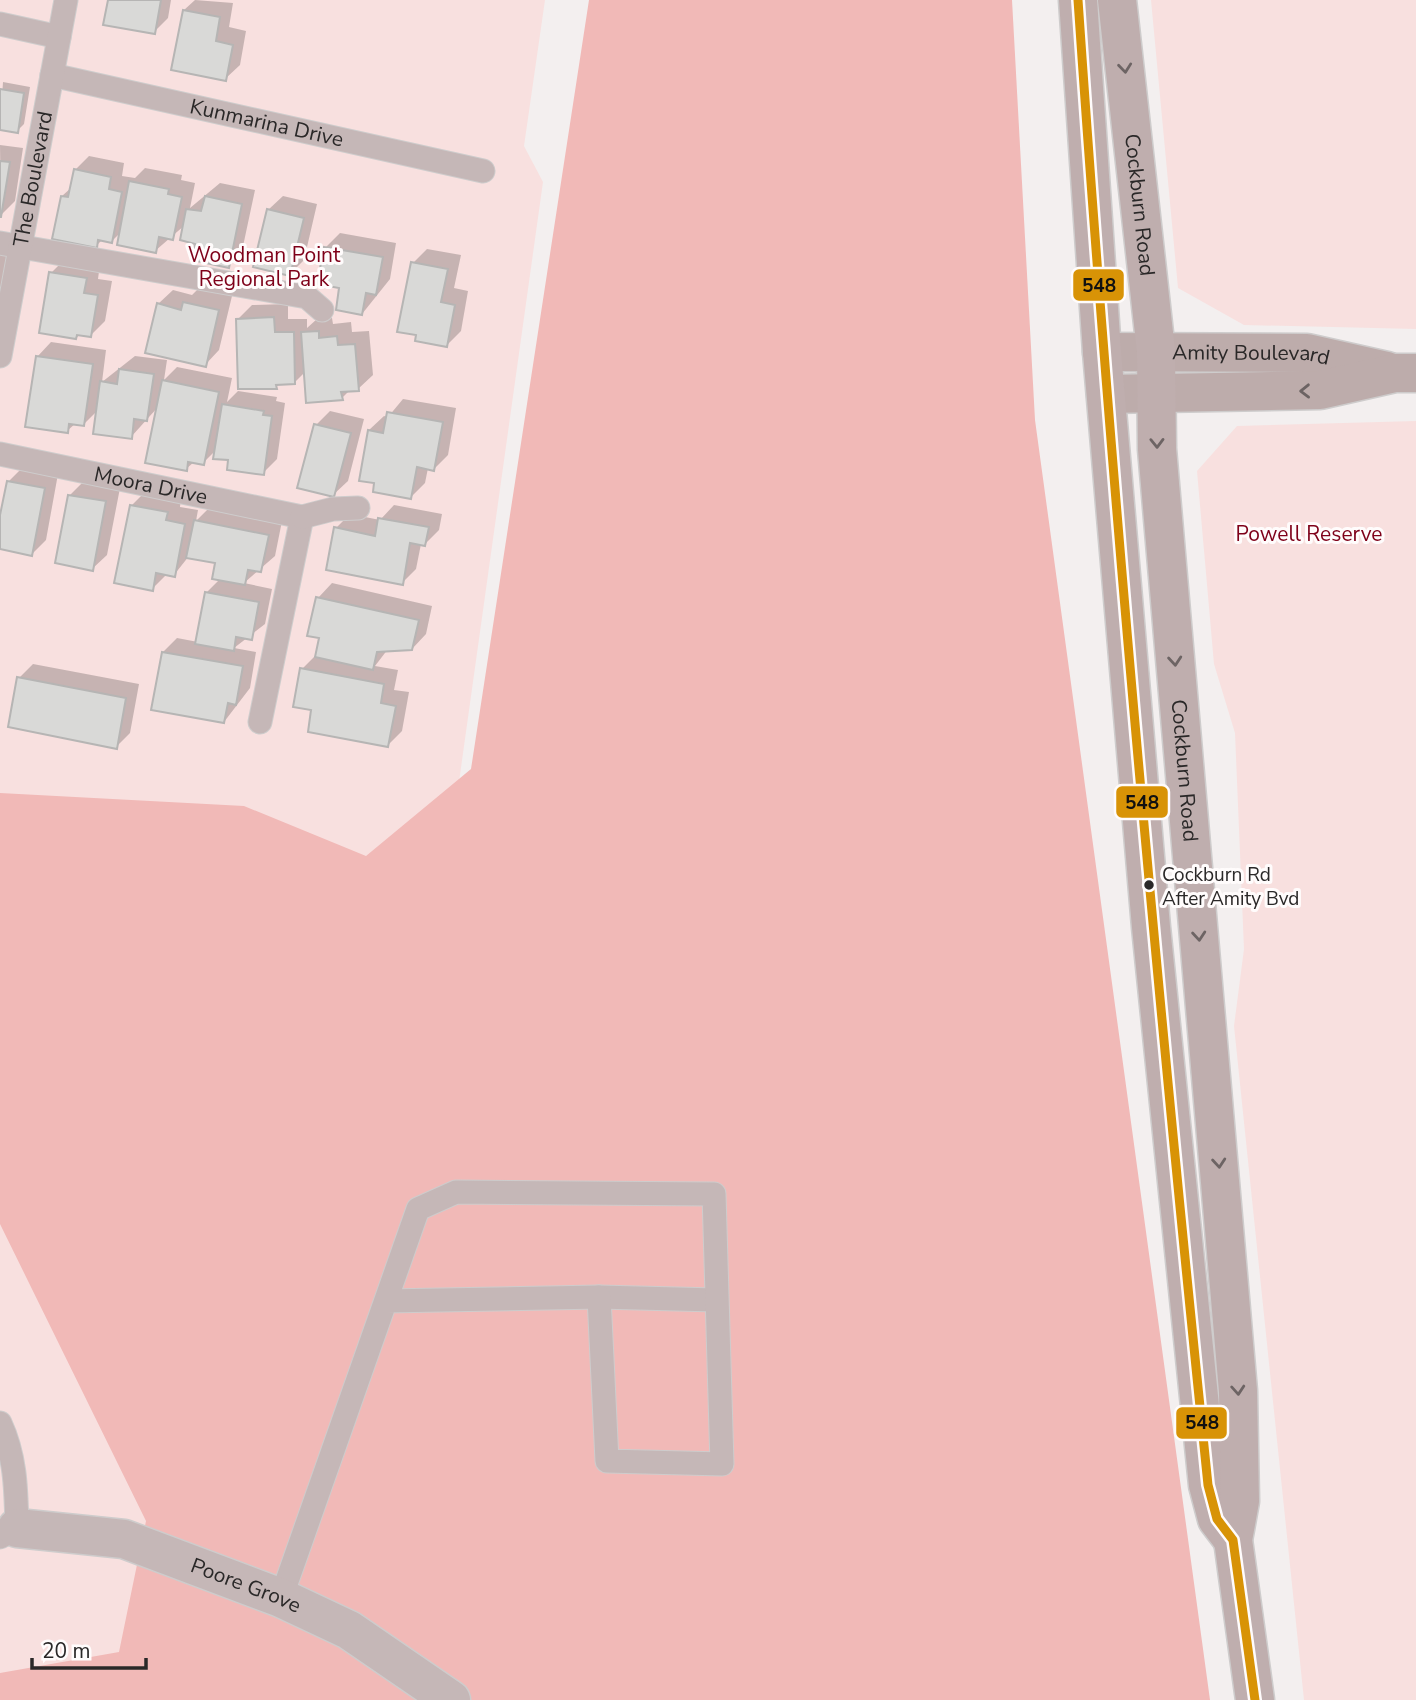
<svg xmlns="http://www.w3.org/2000/svg" width="1416" height="1700" font-family="'Nunito Sans',sans-serif">
<style>
.green{fill:#f8e0df}
.forest{fill:#f1b9b7}
.shadow{fill:#0003}
.building{fill:#d9d9d7;stroke:#b6b5b4;stroke-width:2}
.lines{fill:none;stroke-linecap:round;stroke-linejoin:round}
.lane-casing{stroke:#cecccc;stroke-width:25}
.street-casing{stroke:#cecccc;stroke-width:41}
.secondary-casing{stroke:#cecccc;stroke-width:41}
.primary-casing{stroke:#cecccc;stroke-width:41}
.lane{stroke:#c5b7b7;stroke-width:23}
.street{stroke:#c5b7b7;stroke-width:38}
.secondary{stroke:#bdacab;stroke-width:38}
.primary{stroke:#bfaeae;stroke-width:38}
.bus-1-casing{stroke:#fffcfc;stroke-width:14}
.bus-1{stroke:#d89306;stroke-width:9}
.oneway{stroke:#6d6464}
.oneway2{stroke:#6c6363}
.bus-dot{fill:#2a2828;stroke:#fffcfc;stroke-width:2.5}
.labels{text-anchor:middle;stroke-width:6;stroke-linejoin:round;paint-order:stroke}
.bus-label{font-size:19px;fill:#2a2828;stroke:#fffcfc;text-anchor:start}
.street-label{font-size:21px;fill:#2a2828;stroke:#fffcfc}
.park-label{font-size:21px;fill:#7e0019;stroke:#fffcfc}
.line-badge{stroke:#fffcfc;stroke-width:2.5}
.pale-badge-label{font-size:19px;text-anchor:middle;font-weight:bold;fill:#111}
</style>
<rect width="100%" height="100%" fill="#f3efef"/>
<path class="green" d="M0,0H545L524,146L543,182L458,789L1142,1551L0,1700Z
M1151,0H1416V329L1244,325L1178,288Z
M1416,421V1700H1304L1234,1026L1244,949L1235,733L1214,664L1197,471L1237,426Z"/>
<path class="forest" d="M589,0H1012L1035,420L1210,1700H0V1673L119,1652L146,1521L0,1224V793L244,806L366,856L471,769Z"/>
<path class="shadow" d="M109,0H171L168,18L154,32Z
M195,0L233,3L229,27L246,31L240,65L225,79L184,10Z
M3,82L30,87L24,124L17,131L0,128Z
M0,145L23,148L15,201L1,215Z
M89,156L124,163L122,176L135,178L145,168L182,175L181,180L195,183L190,208L220,183L255,190L242,251L228,266L197,242L185,225L155,251L121,232L112,241L103,239L96,246L62,196L72,187L75,170Z
M283,196L317,204L304,260L290,274L268,210Z
M340,233L396,243L390,279L362,314L341,287L325,248Z
M0,246L19,249L0,324Z
M427,249L461,255L454,288L468,291L461,331L447,345L413,263Z
M65,259L100,264L98,279L112,281L105,321L91,335L80,334L76,338L51,273Z
M199,288L232,296L219,350L205,365L158,304L173,290L192,295Z
M288,304V319H307V328L317,319L332,318L333,324L351,322L352,332L369,331L373,375L358,389L350,390L342,398L305,372L295,382L280,383L276,387L238,319L252,305Z
M51,342L106,350L102,382L135,356L167,360L164,380L177,367L232,378L227,402L238,391L277,397L276,401L285,403L277,459L263,473L216,450L203,463L194,462L186,469L158,407L131,437L99,409L84,424L76,423L67,431L37,357Z
M403,399L456,408L448,455L434,469L428,468L425,483L411,497L376,482L369,430L384,416L388,417Z
M330,411L364,419L348,481L333,495L316,425Z
M22,468L58,474L46,540L32,554L0,548V525L8,482Z
M84,481L120,488L107,555L92,569L70,495Z
M146,491L181,498L180,507L198,510L196,521L210,507L282,521L275,556L244,583L272,589L265,624L234,648L256,652L250,688L224,722L163,652L177,638L198,642L206,593L220,579L217,562L189,556L174,575H166L152,589L132,505Z
M394,505L442,514L439,530L425,544H421L416,569L402,583L336,528L350,514L380,520Z
M332,583L432,606L426,634L412,649H388L375,666L398,670L394,690L409,692L402,731L388,745L313,709L302,669L316,655L322,637L318,598Z
M33,664L139,684L130,733L116,747L19,678Z"/>
<path class="building" d="M108,0H161L155,34L103,25Z
M183,10L220,17L216,41L233,45L226,81L171,70Z
M0,89L24,93L18,133L0,130Z
M0,161L10,162L1,217H0Z
M74,169L111,177L109,189L122,192L112,243L98,240L97,248L52,239L61,196L68,197Z
M129,181L169,189L168,194L182,197L173,240L159,237L156,253L117,245Z
M205,196L242,204L229,268L192,260L195,244L180,240L186,209L201,211Z
M267,209L304,218L290,276L253,267Z
M324,247L383,257L376,295L366,293L362,315L336,310L339,288L317,284Z
M411,262L448,269L441,302L455,305L447,347L415,341L416,335L397,332Z
M49,272L87,278L84,293L98,295L91,337L77,335L76,339L39,333Z
M183,302L219,310L206,367L145,353L157,303L181,310Z
M274,317L275,332H294L295,384L276,385L277,389H238L236,319Z
M319,331V338L337,336L338,345L355,344L359,391L341,392L343,400L306,403L301,332Z
M36,356L93,364L84,426L69,424L68,433L25,427Z
M119,369L154,374L147,421L134,419L132,439L93,434L100,381L117,384Z
M162,380L219,392L204,465L188,462L187,471L145,463Z
M222,404L264,411L263,415L272,416L264,475L227,470L228,460L213,459Z
M387,412L443,422L434,471L417,467L411,499L373,492L374,483L359,481L368,430L383,433Z
M314,424L351,433L334,497L297,488Z
M7,481L45,488L32,556L0,549V515Z
M68,495L106,501L93,571L55,563Z
M130,505L168,512L166,520L185,524L175,577L156,573L153,591L114,583Z
M378,518L429,527L425,546L410,543L403,585L326,570L334,527L375,536Z
M194,520L269,535L261,572L248,570L245,585L212,579L215,563L186,558Z
M205,592L259,602L252,640L236,637L234,651L195,644Z
M316,597L419,620L412,650L377,652L373,670L315,657L319,638L307,636Z
M162,652L243,666L236,705L228,703L224,723L151,710Z
M300,668L384,684L381,703L396,706L388,747L308,732L311,710L293,707Z
M17,677L126,698L117,749L8,727Z"/>
<g class="lines">
<defs>
<g id="lane">
<path d="M0,24L59,37"/>
<path id="s1" d="M52,75L483,171"/>
<path d="M0,243L307,297L322,310"/>
<path id="s2" d="M0,356L66,0"/>
<path id="s3" d="M0,454L302,517L260,722"/>
<path d="M302,517L333,509L358,508"/>
<path d="M599,1297L716,1300"/>
<path d="M0,1423C16,1457 16,1491 17,1528L0,1537"/>
<path d="M281,1598L418,1209L456,1192L714,1194L722,1464L607,1461L599,1297L386,1301"/>
</g>
<g id="street">
<path id="s4" d="M17,1528L124,1539L281,1598L349,1630L451,1700"/>
</g>
<g id="secondary">
<path id="s5" d="M1102,352L1307,353L1387,371"/>
<path d="M1106,394L1320,390L1395,373H1416"/>
</g>
<g id="primary">
<path d="M1078,0L1102,352L1151,927L1208,1485L1217,1519L1233,1540"/>
<path id="s6" d="M1117,0L1156,351L1157,449L1238,1391L1240,1501L1233,1540L1255,1700"/>
</g>
</defs>
<use href="#lane" class="lane-casing"/>
<use href="#street" class="street-casing"/>
<use href="#secondary" class="secondary-casing"/>
<use href="#primary" class="primary-casing"/>
<use href="#lane" class="lane"/>
<use href="#street" class="street"/>
<use href="#secondary" class="secondary"/>
<use href="#primary" class="primary"/>
<defs>
<path id="bus-1" d="M1078,0C1112,496 1157,990 1208,1485L1217,1519L1233,1540L1255,1700"/>
</defs>
<use href="#bus-1" class="bus-1-casing"/>
<use href="#bus-1" class="bus-1"/>
</g>
<defs><path id="oneway-chevron" d="M-2-3.5L2.5 0L-2 3.5" fill="none" stroke-width="1.6" stroke-linecap="round" stroke-linejoin="round" transform="scale(1.75)"/></defs>
<g class="oneway">
<use href="#oneway-chevron" transform="translate(1125 68) rotate(84)"/>
<use href="#oneway-chevron" transform="translate(1157 443) rotate(89)"/>
<use href="#oneway-chevron" transform="translate(1175 661) rotate(85)"/>
<use href="#oneway-chevron" transform="translate(1199 936) rotate(85)"/>
<use href="#oneway-chevron" transform="translate(1219 1163) rotate(85)"/>
<use href="#oneway-chevron" transform="translate(1238 1390) rotate(86)"/>
</g>
<use class="oneway2" href="#oneway-chevron" transform="translate(1305 391) rotate(179)"/>
<circle class="bus-dot" cx="1149" cy="885" r="6"/>
<g class="labels">
<g class="bus-label">
<text x="1162" y="881">Cockburn Rd<tspan x="1162" dy="24">After Amity Bvd</tspan></text>
</g>
<g class="street-label">
<text dy="7" stroke="none"><textPath href="#s1" startOffset="220">Kunmarina Drive</textPath></text>
<text dy="7" stroke="none"><textPath href="#s2" startOffset="180">The Boulevard</textPath></text>
<text dy="7" stroke="none"><textPath href="#s6" startOffset="206">Cockburn Road</textPath></text>
<text dy="7" stroke="none"><textPath href="#s5" startOffset="149">Amity Boulevard</textPath></text>
<text dy="7" stroke="none"><textPath href="#s3" startOffset="154">Moora Drive</textPath></text>
<text dy="7" stroke="none"><textPath href="#s6" startOffset="774">Cockburn Road</textPath></text>
<text dy="7" stroke="none"><textPath href="#s4" startOffset="238">Poore Grove</textPath></text>
</g>
<g class="park-label">
<text x="264" y="262">Woodman Point<tspan x="264" dy="24">Regional Park</tspan></text>
<text x="1309" y="541">Powell Reserve</text>
</g>
</g>
<g class="line-badge">
<rect x="1072" y="268" width="53" height="34" rx="7" fill="#d89306"/>
<rect x="1115" y="785" width="54" height="34" rx="7" fill="#d89306"/>
<rect x="1175" y="1406" width="53" height="34" rx="7" fill="#d89306"/>
</g>
<g class="pale-badge-label">
<text x="1099" y="292">548</text>
<text x="1142" y="809">548</text>
<text x="1202" y="1429">548</text>
</g>
<path d="M32 1658v10h114v-10" fill="none" stroke="#2a2828" stroke-width="3.5"/>
<text x="42" y="1658" font-size="21" fill="#2a2828" stroke="#fffcfc" stroke-width="5" paint-order="stroke">20 m</text>
</svg>
